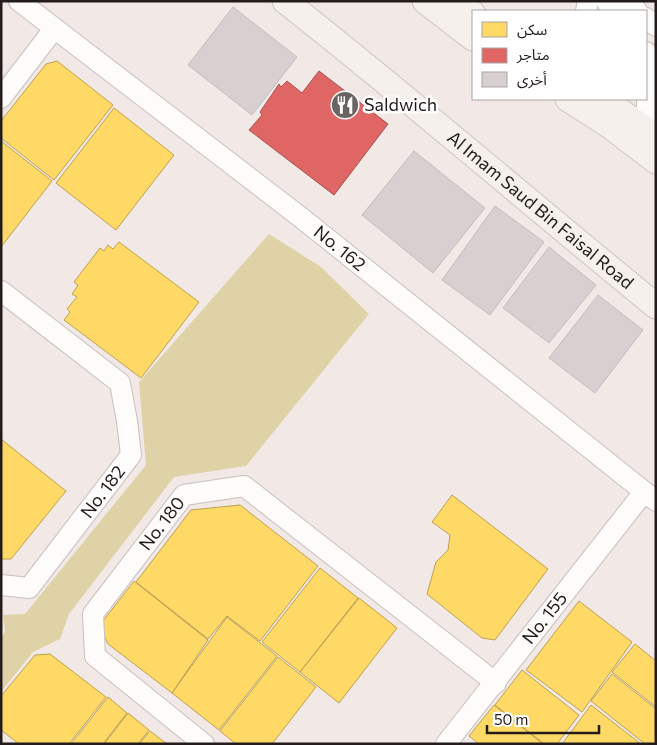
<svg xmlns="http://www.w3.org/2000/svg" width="657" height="745" font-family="Commissioner,'Noto Sans Arabic',sans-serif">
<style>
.green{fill:#dfd2a7}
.homes{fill:#ffd966;stroke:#bda050}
.shops{fill:#e06666;stroke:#a75050}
.building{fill:#d8d0d0;stroke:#c4bdbd}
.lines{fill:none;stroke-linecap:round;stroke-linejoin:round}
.minor-casing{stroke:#c8c0be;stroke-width:22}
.major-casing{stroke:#cac5c4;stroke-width:27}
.minor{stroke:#fdfcfb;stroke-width:20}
.major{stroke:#f5f0eb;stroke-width:25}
.labels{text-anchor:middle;stroke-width:5;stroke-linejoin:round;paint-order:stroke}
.poi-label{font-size:18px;fill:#231c1b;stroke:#fff;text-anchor:start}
.street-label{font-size:18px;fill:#231c1b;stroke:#fff}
</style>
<rect width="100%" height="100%" fill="#f2e8e6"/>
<path class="green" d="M269,234L321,267L369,314L246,466L174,477L69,614L60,639L33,652L1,692V637L5,632L3,615L25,614L146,465L139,382Z"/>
<path class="homes" d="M57,61L113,105L54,180L1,138V121L46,64Z
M114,108L174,155L116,230L56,183Z
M1,141L52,181L1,247Z
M119,242L199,302L141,378L64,320L70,312L67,309L77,297L72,294L78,285L74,282L100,248L104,251L108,245L113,249Z
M1,439L66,491L11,559H1Z
M452,495L548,569L495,640L482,638L427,594L436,562L448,550L450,535L432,522Z
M240,505L318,566L260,641L227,616L208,639L136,582L191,510Z
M320,568L358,598L300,672L262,642Z
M134,581L208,640L172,693L108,644L99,626Z
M359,598L397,628L339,703L300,672Z
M579,601L632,642L582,712L526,670Z
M227,617L277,656L219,730L172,693Z
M635,644L656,661V707L612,672Z
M50,654L106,697L69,744H19L1,730V696L35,655Z
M278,657L316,687L272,744H236L220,731Z
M522,670L579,715L557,744H544L495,705Z
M612,674L656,709V744H645L591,701Z
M108,697L127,713L103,744H71Z
M494,705L543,744H479L469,736Z
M591,705L641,744H562Z
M128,713L149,730L138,744H104Z
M150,731L167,744H139Z"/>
<path class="shops" d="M319,71L388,124L334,195L249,130L262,115L260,112L279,84L281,87L287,81L302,93Z"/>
<path class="building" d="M233,7L297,57L252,115L188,65Z
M414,151L485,208L433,273L362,215Z
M495,206L544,242L490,315L442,280Z
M549,247L596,285L549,343L503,308Z
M598,295L643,330L595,393L549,358Z"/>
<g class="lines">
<defs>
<g id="minor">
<path id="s1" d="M19,1L299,216L656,501"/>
<path d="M606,1L614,11"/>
<path d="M624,1L637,11"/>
<path d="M586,11L588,1"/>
<path d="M646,18L656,26"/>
<path d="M646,52L656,65"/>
<path d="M646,71L649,76L646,119"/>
<path d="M1,98L54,29"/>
<path d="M1,291L120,383L127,421L131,455L29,588L1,585"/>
<path id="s2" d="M204,744L95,656L93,614L184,495L244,486L496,683"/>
<path id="s3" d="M446,744L644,492"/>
</g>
<g id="major">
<path id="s4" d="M285,1C411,100 532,205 656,306"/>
<path d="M425,1L473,38"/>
<path d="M453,1L473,14"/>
<path d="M568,99L610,126L656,161"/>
<path d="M603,99L656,137"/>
</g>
</defs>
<use href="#minor" class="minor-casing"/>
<use href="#major" class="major-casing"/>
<use href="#minor" class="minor"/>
<use href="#major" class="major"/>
</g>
<defs>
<symbol id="restaurant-disc" viewBox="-11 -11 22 22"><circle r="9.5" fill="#6b6362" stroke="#fff"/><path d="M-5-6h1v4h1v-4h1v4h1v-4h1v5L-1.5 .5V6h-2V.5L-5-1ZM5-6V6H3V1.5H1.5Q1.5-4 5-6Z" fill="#fff"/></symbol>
</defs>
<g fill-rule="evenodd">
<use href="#restaurant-disc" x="329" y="89" width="32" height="32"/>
</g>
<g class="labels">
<g class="poi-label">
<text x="364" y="111">Saldwich</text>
</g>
<g class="street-label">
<text dy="6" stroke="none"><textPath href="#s4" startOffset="330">Al Imam Saud Bin Faisal Road</textPath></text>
<text dy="6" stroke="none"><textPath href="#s1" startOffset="405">No. 162</textPath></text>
<text transform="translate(103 492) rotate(-53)" y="6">No. 182</text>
<text dy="6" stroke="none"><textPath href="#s2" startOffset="296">No. 180</textPath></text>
<text dy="6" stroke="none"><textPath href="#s3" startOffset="160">No. 155</textPath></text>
</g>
</g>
<rect width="657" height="745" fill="none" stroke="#231c1b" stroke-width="5"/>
<rect x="472" y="10" width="175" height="90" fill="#ffffff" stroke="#a7a4a4"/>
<rect x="482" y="22" width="25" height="15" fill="#ffd966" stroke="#a7a4a4"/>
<text x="517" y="35" font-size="15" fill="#231c1b">سكن</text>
<rect x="482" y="48" width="25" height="15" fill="#e06666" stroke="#a7a4a4"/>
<text x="517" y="60" font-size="15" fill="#231c1b">متاجر</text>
<rect x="482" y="72" width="25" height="15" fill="#d8d0d0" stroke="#a7a4a4"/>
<text x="517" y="85" font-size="15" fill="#231c1b">أخرى</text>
<path d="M487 725v8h112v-8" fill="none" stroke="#231c1b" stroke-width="2.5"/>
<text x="494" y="725" font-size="15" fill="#231c1b" stroke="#ffffff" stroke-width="4" paint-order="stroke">50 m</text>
</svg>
